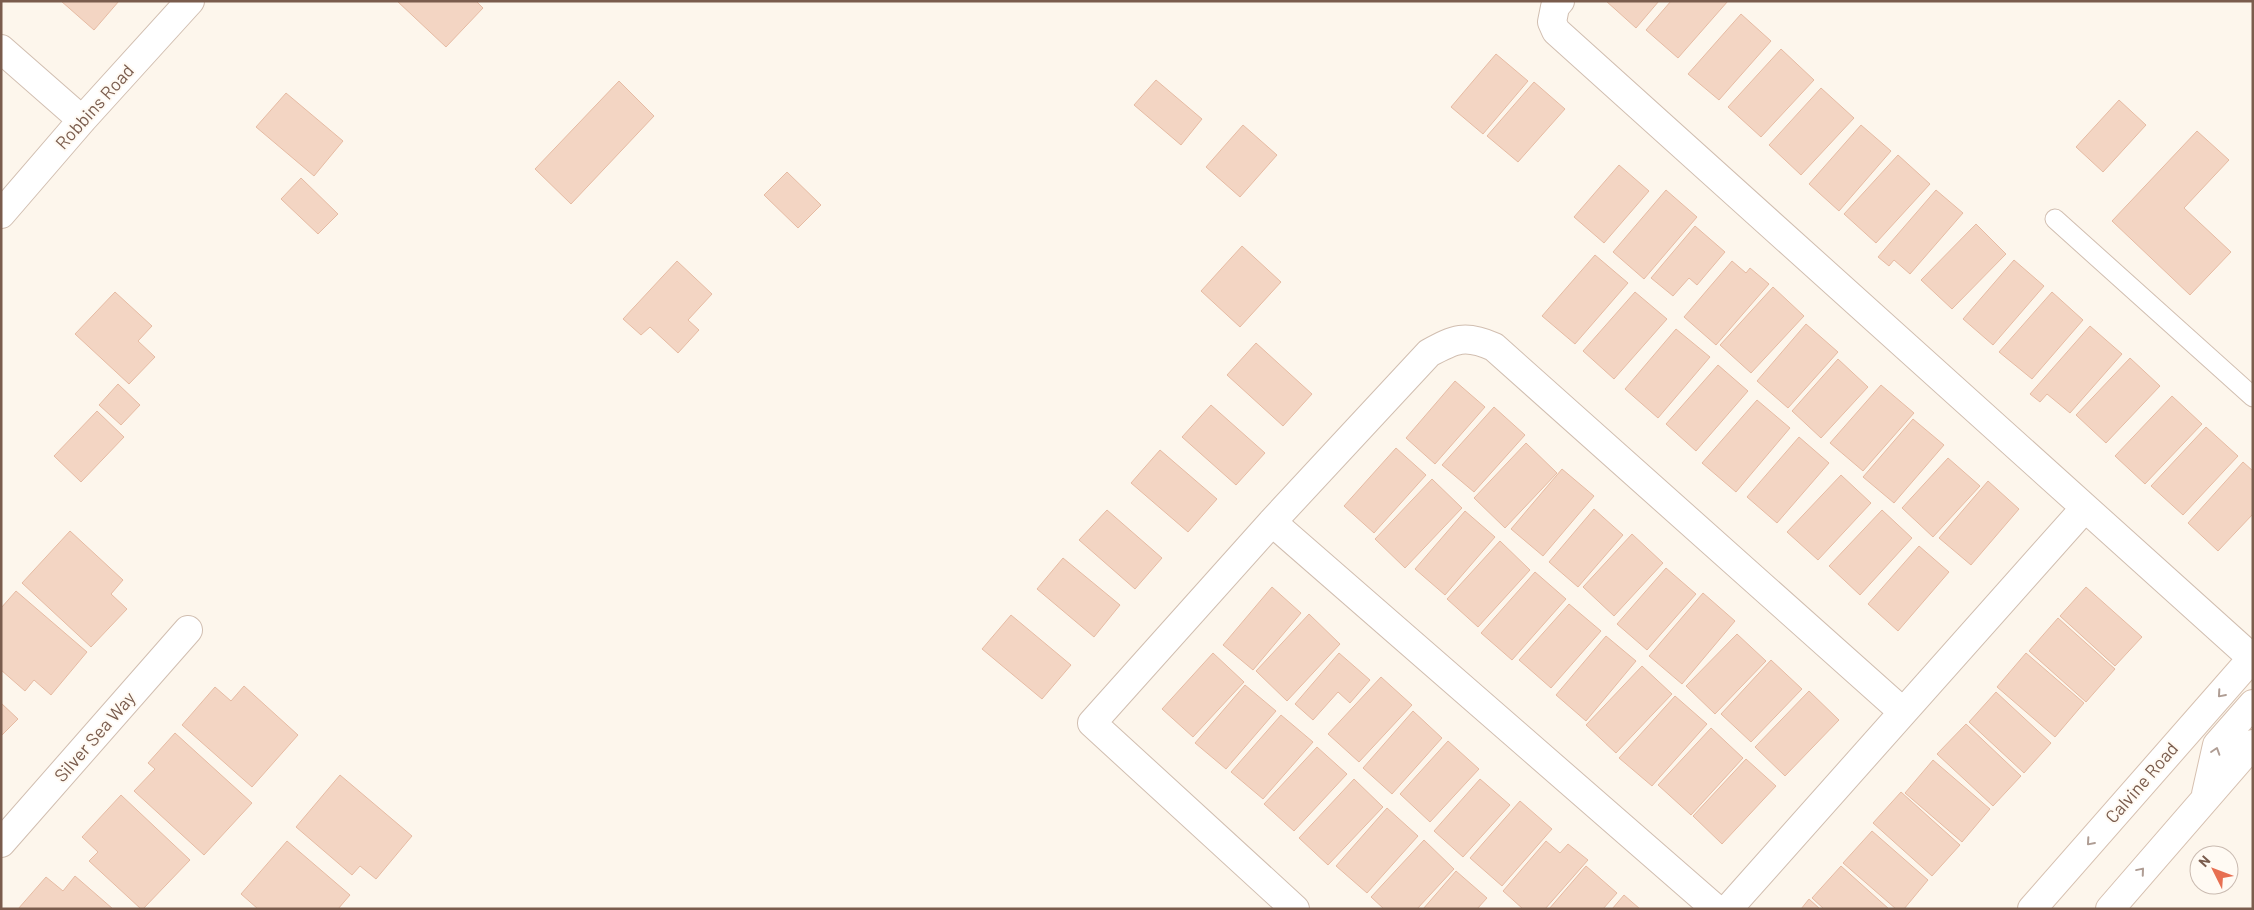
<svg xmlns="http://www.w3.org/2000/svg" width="2254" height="910" font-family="Barlow,sans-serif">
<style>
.building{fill:#f3d5c3;stroke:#e6bba3}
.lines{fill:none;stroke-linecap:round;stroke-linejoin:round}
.service-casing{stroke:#d1beb0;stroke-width:21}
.minor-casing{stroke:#d1beb0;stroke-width:30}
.secondary-casing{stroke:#d6c0b0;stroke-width:30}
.service{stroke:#fff;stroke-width:19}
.minor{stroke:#fff;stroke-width:28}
.secondary{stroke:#fff;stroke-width:28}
.oneway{stroke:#af9d94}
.labels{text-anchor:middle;stroke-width:4;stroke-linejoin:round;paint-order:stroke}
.street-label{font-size:18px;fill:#7a5c4d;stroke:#fffaf3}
</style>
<rect width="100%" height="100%" fill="#fdf6ec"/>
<path class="building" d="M61,1H119L94,30Z
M397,1H476L483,8L446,47Z
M1606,1H1659L1636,28Z
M1671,1H1728L1678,58L1646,30Z
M1741,14L1771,41L1719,100L1688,74Z
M1781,49L1814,80L1761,137L1728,107Z
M1496,54L1528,81L1483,134L1451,107Z
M1156,80L1202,119L1181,145L1134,105Z
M619,81L654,116L571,204L535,169Z
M1534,82L1565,109L1518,162L1487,136Z
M1821,88L1854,118L1801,175L1769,145Z
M286,93L343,141L314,176L256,127Z
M2119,100L2146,125L2103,172L2076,147Z
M1243,125L1277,155L1240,197L1206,167Z
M1861,125L1891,151L1839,211L1809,184Z
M2197,131L2229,160L2184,208L2231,252L2190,295L2112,221Z
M1898,155L1930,184L1876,243L1844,214Z
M1619,165L1649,191L1604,243L1574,217Z
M787,172L821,205L798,228L764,195Z
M301,178L338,214L318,234L281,199Z
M1666,190L1697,217L1644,279L1613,252Z
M1936,190L1963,213L1910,274L1894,260L1889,266L1878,257Z
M1976,224L2006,254L1952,309L1921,280Z
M1695,226L1725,252L1697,285L1689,278L1673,296L1651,278Z
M1242,246L1281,282L1240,327L1201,291Z
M1595,255L1628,283L1575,344L1542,316Z
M2014,260L2044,286L1993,345L1963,319Z
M677,261L712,294L688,320L699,330L678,353L650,327L641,335L623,319Z
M1732,261L1746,273L1750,268L1769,284L1716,345L1684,317Z
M1773,287L1804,316L1751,373L1720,345Z
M115,292L152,326L138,341L155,357L129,384L75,334Z
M1635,292L1667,319L1614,379L1583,351Z
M2052,292L2083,320L2032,379L1999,352Z
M1806,324L1838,352L1788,408L1757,381Z
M2090,326L2122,354L2070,413L2047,394L2040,402L2030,394Z
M1676,329L1710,357L1658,418L1625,389Z
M1256,343L1312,394L1283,426L1227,375Z
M2130,358L2160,386L2106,443L2076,415Z
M1838,359L1868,387L1821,438L1792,411Z
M1718,365L1748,391L1696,451L1666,424Z
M1455,381L1485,407L1435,464L1406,438Z
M118,384L140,405L121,425L99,405Z
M1881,385L1914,413L1863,471L1830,443Z
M2172,396L2202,424L2145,484L2115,456Z
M1757,400L1790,428L1736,492L1702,463Z
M1211,405L1265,453L1236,485L1182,437Z
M1494,407L1525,435L1474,492L1442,465Z
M97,411L124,437L81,482L54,456Z
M1913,419L1944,445L1894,503L1863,477Z
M2206,427L2238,456L2183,515L2151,486Z
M1799,437L1829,463L1777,523L1747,497Z
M1526,443L1557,473L1505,528L1474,498Z
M1396,448L1426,475L1374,533L1344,506Z
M1160,450L1217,499L1188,532L1131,483Z
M1948,458L1980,486L1933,537L1902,508Z
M2243,462L2253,471V514L2218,551L2188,523Z
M1562,469L1594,496L1543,556L1511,529Z
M1841,475L1871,503L1818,560L1787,532Z
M1432,479L1462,508L1405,568L1375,539Z
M1988,481L2019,509L1971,565L1939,538Z
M1594,509L1623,535L1578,587L1549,562Z
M1107,510L1162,558L1135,589L1079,540Z
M1882,510L1912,538L1860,595L1829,566Z
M1465,511L1495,537L1445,595L1415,569Z
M70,531L123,580L111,594L127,609L91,647L22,583Z
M1632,534L1663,563L1614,616L1583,587Z
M1500,541L1530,570L1478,627L1447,599Z
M1919,546L1949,572L1898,631L1868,604Z
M1063,558L1120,605L1094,637L1037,589Z
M1666,568L1696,594L1647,650L1617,624Z
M1535,572L1566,599L1512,660L1481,633Z
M1272,587L1301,613L1253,670L1223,645Z
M2086,587L2142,637L2115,666L2060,616Z
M16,591L87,652L51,695L34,680L25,691L1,670V608Z
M1703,593L1735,621L1682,684L1649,656Z
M1569,604L1601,631L1551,688L1519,660Z
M1309,614L1340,644L1287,701L1256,671Z
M1011,615L1071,665L1042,699L982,649Z
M2058,618L2115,669L2086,702L2029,651Z
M1737,634L1766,661L1715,714L1686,686Z
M1606,636L1636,661L1586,721L1556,695Z
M1213,653L1244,682L1193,737L1162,709Z
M1339,653L1370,680L1350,703L1338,692L1313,720L1295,704Z
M2026,653L2084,703L2055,737L1997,687Z
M1771,660L1802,689L1751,742L1721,714Z
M1642,666L1672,694L1616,753L1586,725Z
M1381,677L1412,705L1359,762L1328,734Z
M1245,685L1276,711L1226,769L1195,743Z
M244,686L298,735L252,787L182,725L215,687L231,701Z
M1809,691L1839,720L1785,776L1755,747Z
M1996,692L2051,743L2024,773L1969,722Z
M1675,696L1707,724L1652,786L1619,758Z
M1,703L18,719L1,736Z
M1413,711L1442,738L1392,794L1363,768Z
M1281,715L1313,742L1263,799L1231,772Z
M1966,724L2021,776L1993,806L1937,754Z
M1711,728L1743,758L1691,815L1658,785Z
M175,733L252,803L204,855L134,791L155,769L148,763Z
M1448,741L1479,769L1430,822L1400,794Z
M1317,747L1347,774L1294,831L1264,804Z
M1746,759L1776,786L1722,844L1693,816Z
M1933,760L1990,809L1962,842L1905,793Z
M340,775L412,836L376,879L360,866L352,875L296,827Z
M1354,779L1383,807L1328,865L1299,838Z
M1480,779L1510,805L1463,857L1434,831Z
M1901,792L1960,845L1932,876L1873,823Z
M121,795L190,860L143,909H141L89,861L98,852L82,837Z
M1520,801L1552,829L1502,886L1470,858Z
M1387,808L1418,836L1367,893L1336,866Z
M1872,831L1928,880L1904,909H1896L1843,863Z
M1424,840L1454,869L1417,909H1384L1371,897Z
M287,841L350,895L338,909H258L241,894Z
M1546,841L1560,853L1568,844L1588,860L1545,909H1523L1503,891Z
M1586,866L1617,893L1603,909H1549Z
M1841,866L1889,909H1824L1812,898Z
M1456,871L1487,898L1477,909H1423Z
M75,876L113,909H18L46,877L63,891Z
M1624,895L1640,909H1612Z
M1809,899L1820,909H1801Z"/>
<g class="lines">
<defs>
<path id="service" d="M2055,219L2253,397"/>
<path id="minor" d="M1560,1L1555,7L1552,22L1556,31L2252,658
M1,49L82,120
M1,214L82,120L190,1
M1272,522L1716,909
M1,843L188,630
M1295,909L1092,723L1272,522L1429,353C1455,339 1465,334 1494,347L1903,712
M1728,909L2084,509"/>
<path id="secondary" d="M2206,794L2217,745L2253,704
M2032,909L2253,657
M2110,909L2253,744"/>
</defs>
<use href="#service" class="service-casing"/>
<use href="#minor" class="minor-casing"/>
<use href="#secondary" class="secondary-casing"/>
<use href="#service" class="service"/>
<use href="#minor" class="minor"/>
<use href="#secondary" class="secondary"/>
</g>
<defs><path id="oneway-chevron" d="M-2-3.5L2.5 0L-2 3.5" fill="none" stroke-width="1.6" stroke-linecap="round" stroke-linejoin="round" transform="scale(1.25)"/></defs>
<g class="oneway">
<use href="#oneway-chevron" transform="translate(2221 694) rotate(131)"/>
<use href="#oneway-chevron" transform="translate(2216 751) rotate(-72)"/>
<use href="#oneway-chevron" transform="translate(2090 842) rotate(131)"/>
<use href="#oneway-chevron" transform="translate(2141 871) rotate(-50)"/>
</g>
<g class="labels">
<g class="street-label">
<text transform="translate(95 107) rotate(-48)" y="6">Robbins Road</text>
<text transform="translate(95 737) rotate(-49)" y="6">Silver Sea Way</text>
<text transform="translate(2142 783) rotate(-49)" y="6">Calvine Road</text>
</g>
</g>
<rect width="2254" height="910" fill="none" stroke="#7a5c4d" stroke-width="5"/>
<g transform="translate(2214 870) rotate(312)"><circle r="24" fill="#fffaf3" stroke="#cabbb1"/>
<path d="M0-4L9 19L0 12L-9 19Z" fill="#e76f51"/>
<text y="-8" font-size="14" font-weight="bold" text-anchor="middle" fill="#7a5c4d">N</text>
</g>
</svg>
